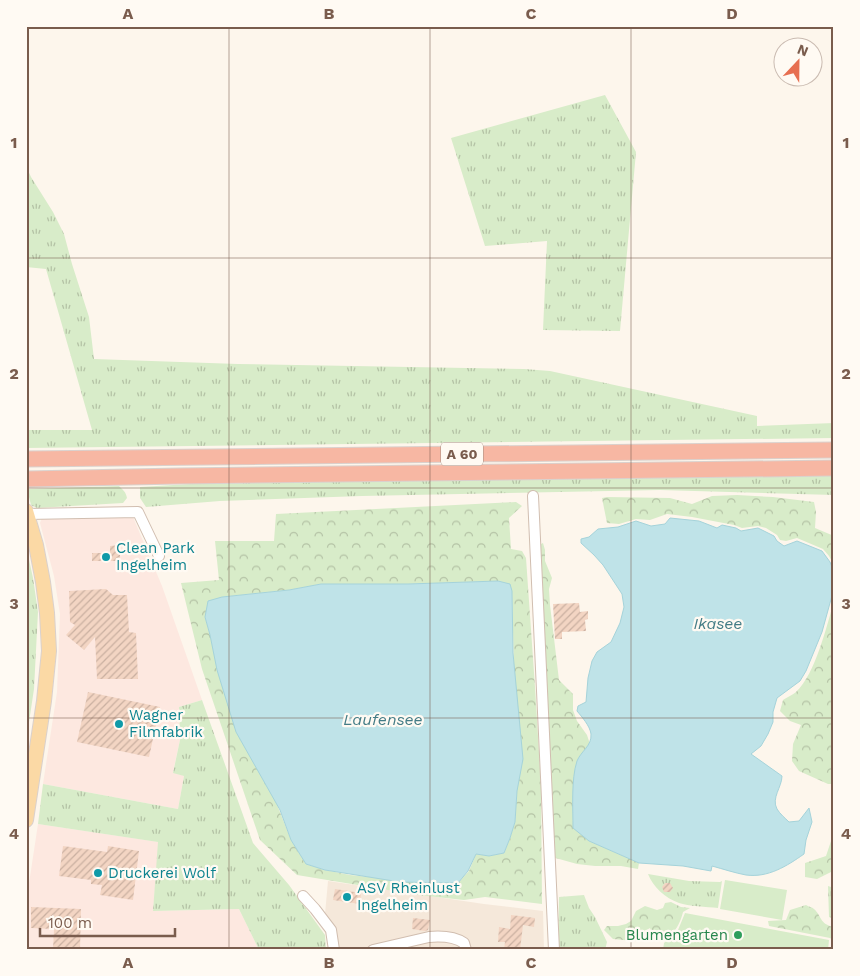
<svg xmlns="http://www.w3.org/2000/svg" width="860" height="976" font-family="'Work Sans',sans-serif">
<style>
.residential{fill:#f5e8da}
.commercial{fill:#fde8e0}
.grass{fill:url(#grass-tufts)}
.forest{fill:url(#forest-crowns);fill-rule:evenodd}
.pitch{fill:#d8ecc9}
.water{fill:#bfe3e8;stroke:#a5d3da}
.building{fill:url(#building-hatch)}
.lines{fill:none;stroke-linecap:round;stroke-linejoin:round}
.minor-casing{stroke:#d1beb0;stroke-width:12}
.major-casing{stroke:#dad1cd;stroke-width:16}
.highway-casing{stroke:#dad1cd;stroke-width:17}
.minor{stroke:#fff;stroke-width:10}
.major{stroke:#fbd9a5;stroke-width:14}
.highway{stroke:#f7b7a3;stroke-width:15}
.grid{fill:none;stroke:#7a5c4d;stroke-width:1;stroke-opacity:0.55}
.culture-dot{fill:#0f9aa8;stroke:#fffaf3;stroke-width:2}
.leisure-dot{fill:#2e9e5b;stroke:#fffaf3;stroke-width:2}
.labels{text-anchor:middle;stroke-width:4.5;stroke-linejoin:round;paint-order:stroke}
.shield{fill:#fffaf3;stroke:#a28b7f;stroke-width:1}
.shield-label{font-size:14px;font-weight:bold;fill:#7a5c4d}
.culture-label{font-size:15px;fill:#0d838f;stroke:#fffaf3;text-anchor:start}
.leisure-label{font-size:15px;fill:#27864d;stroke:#fffaf3;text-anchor:end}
.water-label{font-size:16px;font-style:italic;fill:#437c86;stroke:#fffaf3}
.neatline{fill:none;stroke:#7a5c4d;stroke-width:2}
.grid-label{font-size:16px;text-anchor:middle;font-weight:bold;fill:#7a5c4d}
</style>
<defs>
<pattern id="grass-tufts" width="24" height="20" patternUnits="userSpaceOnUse" patternTransform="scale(1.25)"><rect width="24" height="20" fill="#d8ecc9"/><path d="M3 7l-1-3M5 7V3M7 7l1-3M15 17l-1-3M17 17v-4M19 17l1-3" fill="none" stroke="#b4c2a5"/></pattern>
<pattern id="forest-crowns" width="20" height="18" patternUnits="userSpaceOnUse" patternTransform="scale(1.25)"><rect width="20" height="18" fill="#d8ecc9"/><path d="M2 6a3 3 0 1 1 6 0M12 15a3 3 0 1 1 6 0" fill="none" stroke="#b4c2a5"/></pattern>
<pattern id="building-hatch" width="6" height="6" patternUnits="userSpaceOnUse" patternTransform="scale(1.25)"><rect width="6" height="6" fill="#f3d5c3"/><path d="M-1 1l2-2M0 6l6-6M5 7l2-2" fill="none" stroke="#cab0a1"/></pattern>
</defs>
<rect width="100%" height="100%" fill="#fdf6ec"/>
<path class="residential" d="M328,881L484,904L543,911L544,950H338L335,927L325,914Z"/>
<path class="commercial" d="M133,517L162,586L202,700L179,707L180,740L173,772L184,776L178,809L43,784L57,692L60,614L54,576L40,523L42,518Z
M38,824L159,842L153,911L239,909L259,950H26V903Z"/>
<path class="grass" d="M605,95L636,152L620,331L543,330L547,241L485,246L451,138Z
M26,166L31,177L53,212L64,234L72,264L89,317L94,359L238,364L524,369L550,371L757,416V426L834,423V438L26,448V430H92L46,269L26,267Z
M834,474V495L660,490L362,496L220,501L146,507L140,498V487L190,484Z
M119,486C123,490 126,492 127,498L123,503L37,508L31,505L27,489Z
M26,546L33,578L38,612L34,689L26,742Z
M202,700L253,843L289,885L325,935L326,950H259L239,909L153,911L158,842L38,824L43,784L178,809L184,776L173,773L180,740L179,707Z
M648,874L689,881L720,882L722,881L718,908C707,907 688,906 679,903C665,898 653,887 648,874Z
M828,886L834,888V919L829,917Z
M584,895L589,908L595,917L607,942L605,950H558L559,897Z"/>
<path class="forest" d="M737,495L773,497L814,502L816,512L815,528L834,536V565L829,556L823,549L797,538L786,541L780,540L777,535L766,528L758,526L742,528L734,525L692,517L667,514L650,520L636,519L619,524L607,523L602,498L607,497L670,498L692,504L712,496Z
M516,502L522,506L509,518L511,549L522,551L526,558L535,687L541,785L542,904L485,897L464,900L418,895L297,875L260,840L202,669L181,583L219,580L215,541H274L276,514ZM498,581L512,591L517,791L515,822L510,838L504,853L489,856L476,854L469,871L458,883L436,884L350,875L325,870L306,864L291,840L210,635L205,617L222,597L289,590L321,584H408Z
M543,543L545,550V561L552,578L549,589L550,605L559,680L573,694V710L577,721L587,735L590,744L577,761L589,841L639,863L638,869L621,866H595L577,864L552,857L537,546Z
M834,602V784H828L799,771L792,761L793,744L801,725L790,721L780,711L783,700C787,697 793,695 796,692C816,673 826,627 834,602Z
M834,832V873L831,872L817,879L805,877V863L826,856Z
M671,902L681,907L690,908L683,912C681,921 675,936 664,936C660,937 655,934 652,933L650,928L645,931L643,940L634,941L613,939L604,930L607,926H618L626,924L631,921L636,911L645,906L657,910L663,908L665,903Z
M806,905C809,907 812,907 814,909C822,916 819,924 834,927V941L830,938L769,926L768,921L786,920L790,910Z"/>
<path class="pitch" d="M725,880L787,890L782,920L720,909Z
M685,913L829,940L828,950H663L664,943L678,930Z"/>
<path class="water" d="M670,518L699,521L717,528L722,525L736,528L741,531L758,528L774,536L777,541L784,546L797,541L822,551L830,562L834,572L833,592L822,632L806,671L800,681L777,698L773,712V722L768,734L761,746L751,754L782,776C782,787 771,798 777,809C780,814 785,818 789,822L799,821L809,808L812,822L806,840L804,854C787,866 768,878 746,875C735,873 723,869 712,866L711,871L683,866L639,863L589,841L573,828C573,809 571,779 577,761C581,751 592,746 591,734C590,726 582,717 577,711L578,706L586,702L588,678L592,661L597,652L611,642L620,623L624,607L622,594L603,565L594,555L581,543V539L589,537L598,529L618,527L636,521L651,526L665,524Z
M498,581L510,584L512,591L513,653L523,759L517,791L515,822L510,838L504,853L489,856L476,854L468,871L458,883L400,882L325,870L306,864L291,840L280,810L236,732L217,670L210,635L205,617L208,601L222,597L289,590L321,584H408Z"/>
<path class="building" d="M120,545V561H92V553H110V546Z
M106,589L113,595H127L129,632L136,633L138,679H97L95,637L84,650L66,635L75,625L70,622L69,591Z
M579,603L580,612L588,611V619L585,620L586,631L562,632V639H555L553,604Z
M88,692L160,707L149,757L77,742Z
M63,846L107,852L108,846L139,851L133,900L100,895L102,885L91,884V880L59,876Z
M665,883H670L673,888L670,892H664L662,887Z
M335,889L361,893L360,904L333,900Z
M31,907L81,909L80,950H53L54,929L31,928Z
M511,915L535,918L534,927L523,925L520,950H504L505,942H498L499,927L510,929Z
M413,918L430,920L428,930L425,931L412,929Z"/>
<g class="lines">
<defs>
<path id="minor" d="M533,496L554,950
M27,514L138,512L159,556
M303,896L315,909L331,930L334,950
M373,950L429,937C440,936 455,937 464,943L466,950"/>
<path id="major" d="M26,511L36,545L43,582L47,613L49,651L44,701L26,820"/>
<path id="highway" d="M26,459L834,450
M26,479L180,476L834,468"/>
</defs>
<use href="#minor" class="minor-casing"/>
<use href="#major" class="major-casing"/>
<use href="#highway" class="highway-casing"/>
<use href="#minor" class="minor"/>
<use href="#major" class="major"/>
<use href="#highway" class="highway"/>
</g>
<path class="grid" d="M229,26V950M430,26V950M631,26V950M26,258H834M26,488H834M26,718H834"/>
<g class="culture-dot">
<circle cx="106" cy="557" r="5"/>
<circle cx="119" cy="724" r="5"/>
<circle cx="98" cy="873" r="5"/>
<circle cx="347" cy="897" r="5"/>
</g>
<circle class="leisure-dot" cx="738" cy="935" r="5"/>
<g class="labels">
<rect class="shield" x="441" y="442.5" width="42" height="23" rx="4"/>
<g class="shield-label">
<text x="462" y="459">A 60</text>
</g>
<g class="culture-label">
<text x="116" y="553">Clean Park<tspan x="116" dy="17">Ingelheim</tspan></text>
<text x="129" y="720">Wagner<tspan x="129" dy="17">Filmfabrik</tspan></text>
<text x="108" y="878">Druckerei Wolf</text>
<text x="357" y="893">ASV Rheinlust<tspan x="357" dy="17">Ingelheim</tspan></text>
</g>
<g class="leisure-label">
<text x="728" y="940">Blumengarten</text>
</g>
<g class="water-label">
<text x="718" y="629">Ikasee</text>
<text x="383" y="725">Laufensee</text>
</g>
</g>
<rect width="860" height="976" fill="none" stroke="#fffaf3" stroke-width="55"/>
<g transform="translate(798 62) rotate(22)"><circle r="24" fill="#fffaf3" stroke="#cabbb1"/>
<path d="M0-4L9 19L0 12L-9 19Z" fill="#e76f51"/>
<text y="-8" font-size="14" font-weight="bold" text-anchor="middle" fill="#7a5c4d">N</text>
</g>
<path d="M40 928v8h135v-8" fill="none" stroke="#7a5c4d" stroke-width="2.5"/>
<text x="48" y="928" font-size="15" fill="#7a5c4d" stroke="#fffaf3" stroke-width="4" paint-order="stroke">100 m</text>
<rect x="28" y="28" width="804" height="920" class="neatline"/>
<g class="grid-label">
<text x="128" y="19">A</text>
<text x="329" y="19">B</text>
<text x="531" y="19">C</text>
<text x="732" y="19">D</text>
<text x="14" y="148">1</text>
<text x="846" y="148">1</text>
<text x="14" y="379">2</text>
<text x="846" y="379">2</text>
<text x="14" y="609">3</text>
<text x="846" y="609">3</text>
<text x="14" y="839">4</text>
<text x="846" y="839">4</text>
<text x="128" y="968">A</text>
<text x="329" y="968">B</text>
<text x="531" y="968">C</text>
<text x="732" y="968">D</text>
</g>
</svg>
